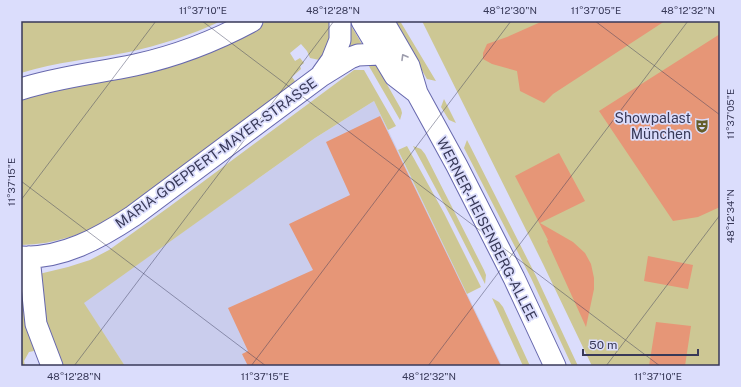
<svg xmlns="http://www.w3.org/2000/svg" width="741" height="387" font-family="'Public Sans',sans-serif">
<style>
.built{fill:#cacded}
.green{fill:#cdc794}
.building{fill:#e69677}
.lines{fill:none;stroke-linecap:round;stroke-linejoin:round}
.minor-casing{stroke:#6768ad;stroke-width:23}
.minor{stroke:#fff;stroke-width:21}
.oneway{stroke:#9c9cac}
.ticks{fill:none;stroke:#383958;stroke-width:1;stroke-opacity:0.45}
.labels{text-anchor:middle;stroke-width:3.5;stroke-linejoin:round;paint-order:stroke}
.poi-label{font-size:14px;fill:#383958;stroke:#dbddfc;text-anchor:end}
.street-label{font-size:14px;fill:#383958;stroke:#dbddfc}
.neatline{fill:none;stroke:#383958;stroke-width:1.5}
.ticks-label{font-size:10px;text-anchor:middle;fill:#383958}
</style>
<rect width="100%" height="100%" fill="#dbddfc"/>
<path class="built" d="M374,101L502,366H125L83,303L315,138Z"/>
<path class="green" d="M21,21H221C192,35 160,45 129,52C93,59 56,62 21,73Z
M267,21H334L324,61L310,58L307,51L301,44L290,53L295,61L300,58L304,63L300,66L301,69L292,77L297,84C264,109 231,134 198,159C145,199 91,244 21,245V101L32,96L257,27Z
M393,21H400L436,81L427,79Z
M422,21H720V366H592L543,264Z
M349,22L363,46L345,53Z
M366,61L376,66L380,72L401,109L402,113L400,120Z
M354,70H364L396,126L388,130L374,101L315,138L84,303L125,366H62L50,337L43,312L39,274L68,267L90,260L109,250L169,207Z
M444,99L456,123L449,120L441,107Z
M467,140L536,276L578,366H572L531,278L464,148Z
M407,146L444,213L481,287L467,294L398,150Z
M413,146L421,149L425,154L484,270L486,275L485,284L451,217Z
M21,275L39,350L29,352L24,361L25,366H21Z
M492,298L499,302L503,307L530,366H523Z"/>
<path class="building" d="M543,21H665L553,94L544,103L520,91L517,71L492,64L483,59V53L487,44L507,37Z
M720,34V207L698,217L673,221L599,111Z
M380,116L501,366H248L242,354L248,351L228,308L313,270L289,224L350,195L326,142Z
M559,153L585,201L540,223L573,242L585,253L591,264L594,278V289L586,327L547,241L548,240L515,176Z
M648,256L693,265L688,289L644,281Z
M656,322L691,326L685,366H649Z"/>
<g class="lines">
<defs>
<path id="minor" d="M362,21L395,76L417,93
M383,21L409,66L417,93L457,166L514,278L555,366
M322,74L332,60L340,40V21
M21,89C58,77 97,73 135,65C176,56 215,41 252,21
M21,257C62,259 100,238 133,216L321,76L350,58L358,55L381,54
M29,257L36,324L52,366"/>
</defs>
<use href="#minor" class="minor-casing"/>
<use href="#minor" class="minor"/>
</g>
<defs><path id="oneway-chevron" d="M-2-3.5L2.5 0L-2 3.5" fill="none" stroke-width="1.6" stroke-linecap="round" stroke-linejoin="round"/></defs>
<use class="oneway" href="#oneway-chevron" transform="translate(404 57) rotate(-120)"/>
<path class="ticks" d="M202,21L660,366M595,21L720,115M21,181L266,366M21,200L156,21M74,366L334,21M251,366L511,21M428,366L688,21M606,366L720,215"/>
<defs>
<symbol id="theatre-bare" viewBox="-9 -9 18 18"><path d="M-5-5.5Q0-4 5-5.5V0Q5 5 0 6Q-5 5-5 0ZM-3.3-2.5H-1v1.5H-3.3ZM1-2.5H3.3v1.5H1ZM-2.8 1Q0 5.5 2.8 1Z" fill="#655e2b" stroke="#dbddfc" stroke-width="2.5" paint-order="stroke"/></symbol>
</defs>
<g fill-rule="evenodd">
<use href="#theatre-bare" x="692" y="116" width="20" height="20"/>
</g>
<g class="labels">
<g class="poi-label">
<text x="691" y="123">Showpalast<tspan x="691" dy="16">München</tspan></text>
</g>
<g class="street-label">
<text transform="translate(216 153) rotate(-36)" y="5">MARIA-GOEPPERT-MAYER-STRASSE</text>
<text transform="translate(487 229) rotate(63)" y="5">WERNER-HEISENBERG-ALLEE</text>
</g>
</g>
<rect width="741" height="387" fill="none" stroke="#dbddfc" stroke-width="44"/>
<path d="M583 349v6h115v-6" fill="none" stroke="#383958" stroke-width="2"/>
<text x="589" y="349" font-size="12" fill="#383958" stroke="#dbddfc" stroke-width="3" paint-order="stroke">50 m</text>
<rect x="22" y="22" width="697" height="343" class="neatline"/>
<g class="ticks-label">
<text x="203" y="14">11°37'10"E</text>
<text x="333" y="14">48°12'28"N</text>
<text x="510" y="14">48°12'30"N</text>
<text x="596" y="14">11°37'05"E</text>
<text x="688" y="14">48°12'32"N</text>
<text transform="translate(730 114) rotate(-90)" y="4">11°37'05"E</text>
<text transform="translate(11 182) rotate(-90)" y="4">11°37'15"E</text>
<text transform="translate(730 216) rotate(-90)" y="4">48°12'34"N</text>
<text x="74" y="380">48°12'28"N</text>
<text x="265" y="380">11°37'15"E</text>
<text x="429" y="380">48°12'32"N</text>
<text x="658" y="380">11°37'10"E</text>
</g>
</svg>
